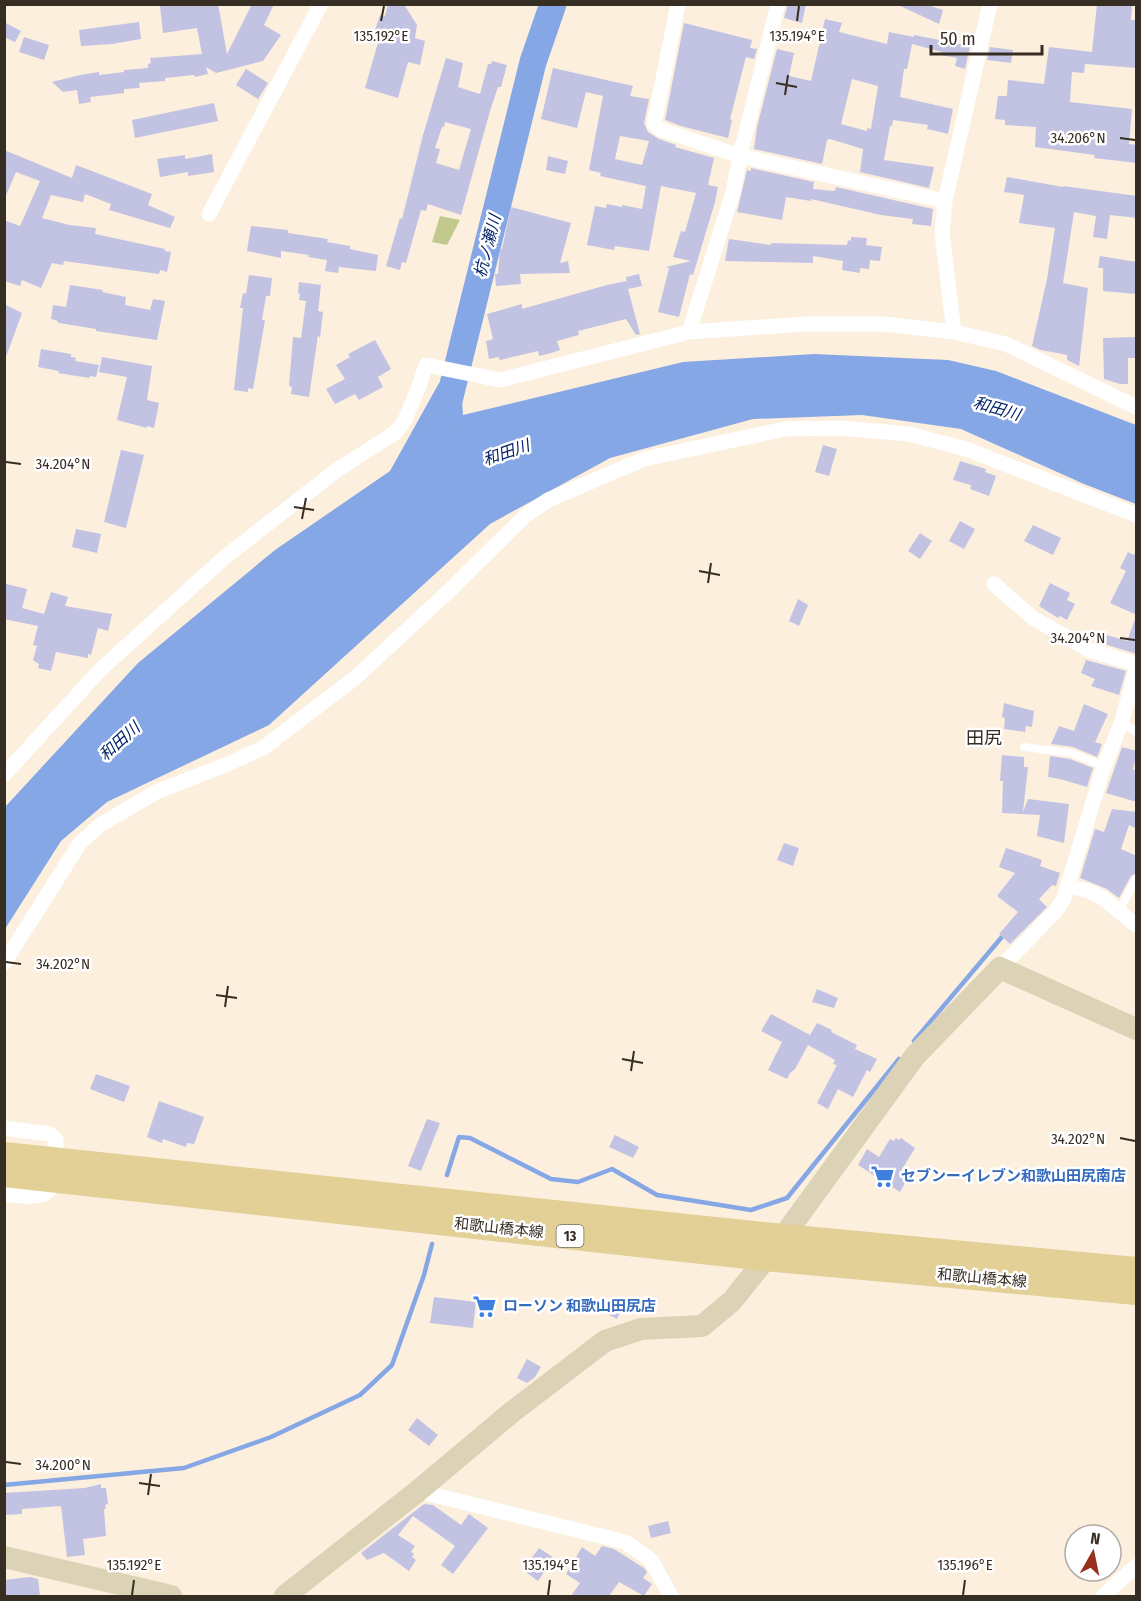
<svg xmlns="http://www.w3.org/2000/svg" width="1141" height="1601" font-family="'Fira Sans Condensed','Noto Sans JP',sans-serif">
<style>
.green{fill:#c1ca8c}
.water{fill:#85a7e5}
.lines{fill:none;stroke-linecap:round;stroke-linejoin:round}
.stream{stroke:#85a7e5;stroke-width:4.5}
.river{stroke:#85a7e5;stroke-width:27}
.building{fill:#c2c2e3;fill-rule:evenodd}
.lane{stroke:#fff;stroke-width:8}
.street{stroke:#fff;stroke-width:15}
.secondary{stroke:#dcd3b7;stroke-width:22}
.primary{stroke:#e2d097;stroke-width:26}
.ticks{fill:none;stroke:#372e23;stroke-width:2}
.labels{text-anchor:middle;stroke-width:5;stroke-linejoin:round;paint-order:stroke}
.shield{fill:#fff;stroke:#736d65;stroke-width:1.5}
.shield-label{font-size:14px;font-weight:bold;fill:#372e23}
.shop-label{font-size:15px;font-weight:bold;fill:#366cbe;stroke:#fff;text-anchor:start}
.street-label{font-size:15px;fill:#372e23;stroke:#fff}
.water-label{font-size:16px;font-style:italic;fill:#022269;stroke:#fff}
.quarter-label{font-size:18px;fill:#372e23;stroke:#fff}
.ticks-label{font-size:15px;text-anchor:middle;fill:#372e23;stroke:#fff;stroke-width:5;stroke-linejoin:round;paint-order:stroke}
</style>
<rect width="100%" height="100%" fill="#fcefdd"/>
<path class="green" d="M440,216L460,220L447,245L432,242Z"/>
<path class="water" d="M814,354L948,360L996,371L1136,425V504L1084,484L961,429L862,415L753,419L610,458L490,524L269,725L107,802L61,841L5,929V807L138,663L275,550L390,471L439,383L461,387L463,415L683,362Z"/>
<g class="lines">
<path class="stream" d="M914,1041L1001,938
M447,1175L459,1137L470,1138L551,1179L578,1182L612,1169L657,1195L720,1205L751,1210L787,1198L899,1059
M4,1485L184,1468L271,1437L360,1395L392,1365L424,1275L432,1244"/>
<path class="river" d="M444,421L533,62L553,4"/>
</g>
<path class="building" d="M171,4H218L227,54L252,4H274L264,25L281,35L263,61L216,73L206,67L208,74L195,77L194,75L165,78V81L139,83L140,88L124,89V93L90,97L91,102L79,104L77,90L63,92L52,82L80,75L99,72V75L124,72V70L148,68V64L151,63L150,58L202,54L197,28L163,33L160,6Z
M388,4L405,6L417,25L415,38L425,41L420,65L408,62L398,98L365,88L381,32L375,30L380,15L385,16Z
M788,4H806L802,23L784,18Z
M896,4H924L943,10L939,24Z
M1097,4H1132L1131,20H1137V68L1085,64L1084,73L1072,72L1070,102L1132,109L1129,144L1137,145V163L1094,158L1095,155L1035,147L1036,127L1005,125V120L995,119L998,96H1007L1008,80L1044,84L1049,47L1092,52Z
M825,19L842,23L839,32L887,44L889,32L914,37V35L970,46L965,69L955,66L957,58L941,55L942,52L912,44L907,69H904L900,97L953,109L948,134L927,129L928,125L893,120L892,126H890L884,160L934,167L929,188L860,172L863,149L830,139L827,140L822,164L754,149L757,127L777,49L794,53L789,76L811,81ZM852,79L878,86L871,129L867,128V131L841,124Z
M4,22L21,31L15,42L4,37Z
M139,22L141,39L112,44L81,46L79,30Z
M684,23L752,40L750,48L757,49L754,59L746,57L730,119L732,120L728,138L681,126L665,120Z
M24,37L49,45L44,60L19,52Z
M990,47L1013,50L1011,63L987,60Z
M446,58L463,63L458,87L480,94L488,64H491L492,61L507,65L501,87H498L490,111L461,215L428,204L426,211L421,210L406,263L402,262L400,270L386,266L400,218L402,219L423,135ZM445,122L471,129L459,170L436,163L440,149L435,148L442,127H444Z
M553,68L633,86L630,96L649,99L644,123L648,132L659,139L676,145L675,147L714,158L708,185L718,187L715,202L693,275L690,274L679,317L658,312L669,268L666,267L691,261L673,257L681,231L685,232L696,193L661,186L649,251L615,246L614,250L587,245L595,206L606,208L607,204L622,207V205L642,209L646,186L600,176L601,173L589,170L603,96L586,92L577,128L541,119ZM620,136L649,141L642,165L615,159Z
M246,69L268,83L258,99L236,85Z
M214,103L218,121L135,138L132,120Z
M4,150L72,178L76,165L152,194L148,205L175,217L170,228L109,210L111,204L85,194L83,202L51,195L42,218L69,225L96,228L95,234L165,249V251L171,252L167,272L160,270L159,274L64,261L63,265L52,263L41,288L22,280L20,286L4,281V220L20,226L40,181L16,172L4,200Z
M212,154L214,172L188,176V172L160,177L157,159L185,155V159Z
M548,156L568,161L565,174L546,170Z
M751,168L814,182L813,189L835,191L836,187L933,209L931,226L912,224L913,219L881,215L811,199V201L786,197L782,220L737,212L747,170L751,171Z
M1007,177L1063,187V186L1137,196V218L1110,215L1107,239L1093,237L1096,216L1074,212L1063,283L1088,288L1079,366L1067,360V355L1041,350L1032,346L1047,279L1055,228L1019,223L1024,195L1004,192Z
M511,207L571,223L560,263L568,261L570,273L520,274L521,284L496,286L495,274H498L500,249H502Z
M251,226L288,230V233L328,239L327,242L350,246V249L378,255L376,271L339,267L338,273L325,271L327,260L308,257L309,255L281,251V258L247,251Z
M851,237L867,238L866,245L882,247L880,261L870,260L869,269L860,268V273L842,270L843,261L813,256V263L725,261L729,239L771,245V243L847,245L848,240L851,241Z
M1100,256L1137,262V294L1103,291V268H1098Z
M639,274L642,286L628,289L640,334L636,335L626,319L578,331L579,335L557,341L560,350L551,353L539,356L538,351L500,360L498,357L489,359L486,341L493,339L487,314L522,304V309L607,285L626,281L627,283L626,277Z
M249,275L272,278L270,296H266L262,320H265L253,389L248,388V392L234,390L243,308H240L243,293L246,294Z
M299,282L321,285L318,311L323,312L320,338L318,335L309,397L291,394L292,387L289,386L293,337L301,338L306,301L299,300L300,294L298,293Z
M70,285L103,290L102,292L126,297L125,305L150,310L153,299L165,301L157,340L96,331V329L59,323L56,320L51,319L53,305L66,307Z
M4,304L22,313L6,357H4Z
M1137,337V358H1128V384H1120L1104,379L1103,338Z
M375,340L391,369L378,377L383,387L359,400L355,394L335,404L326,389L345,379L336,365L350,357L348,354Z
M41,349L71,354V357L76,358L75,361L99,365L96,377L90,376L89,378L58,373L59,371L38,367Z
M102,357L152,366L147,400L159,403L154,428L147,426V428L117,420L127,377L99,372Z
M823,445L837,449L829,476L815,472Z
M121,450L144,455L126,528L104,522Z
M960,461L986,469L985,472L996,476L989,496L970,489L971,485L953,480Z
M960,521L975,529L964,549L949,541Z
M1033,525L1061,538L1053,555L1024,541Z
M76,529L101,534L97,553L72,547Z
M920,533L932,541L920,559L908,551Z
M1137,549V615L1110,603L1126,571L1120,568L1128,552L1134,555Z
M1050,583L1070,593L1067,600L1075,604L1067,620L1060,616L1058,618L1039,606Z
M6,584L27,589L22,608L44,614L51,592L68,597L65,606L112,614L108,631L98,628L91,655L88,654V658L56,652L51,671L38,668L39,664L33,660L37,646L33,645L38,626L4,619Z
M798,599L808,605L799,626L789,621Z
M1135,619H1137V654L1104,644L1107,635L1127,641Z
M1086,660L1126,671L1119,695L1091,686L1095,679L1081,673Z
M1004,703L1034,711L1032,727L1026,726L1025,732L1004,729L1005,718L1002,717Z
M1084,704L1108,714L1095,742L1102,744L1097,757L1073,747L1051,744L1059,726L1074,731Z
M1122,747L1137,751L1133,770H1137V802L1106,793Z
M1002,755L1024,757V767H1028L1023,812L1028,799L1069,804L1064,843L1037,836L1040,815L1002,813L1003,781H1000Z
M1050,756L1070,759L1093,768L1087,787L1060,779L1048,777Z
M1112,809L1137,812V829L1129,825L1121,849L1137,856V873L1131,876L1119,898L1107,889L1080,878L1095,829L1104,832Z
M784,843L799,848L793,866L777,860Z
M1006,848L1042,860L1040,866L1060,873L1056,886L1052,885L1039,899L1047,907L1010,944L999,934L1018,912L997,896L1015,873L999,867Z
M817,989L838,998L834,1008L812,1002Z
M771,1014L810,1035L817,1023L832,1030L831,1032L857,1045L855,1049L877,1059L870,1072L867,1070L853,1097L838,1089L828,1109L817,1103L837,1065L833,1064L835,1060L808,1045L795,1069L790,1073L787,1079L768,1070L782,1042L761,1031Z
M96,1074L130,1086L124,1102L90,1089Z
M159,1101L204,1117L194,1144L187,1143L186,1147L163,1139L162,1143L147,1137Z
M427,1119L440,1123L421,1171L408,1166Z
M615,1135L639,1147L633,1158L609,1147Z
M896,1138L899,1140L901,1138L915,1148L901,1171L909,1176L900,1192L858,1165L867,1149L879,1157L890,1139L894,1141Z
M434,1297L476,1302L473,1328L430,1323Z
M603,1298L622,1308L617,1319L597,1309Z
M527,1359L541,1367L535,1377L527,1383L517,1378Z
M417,1418L438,1435L429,1446L408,1430Z
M101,1484V1488H106L108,1504L105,1505L106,1509H104L106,1536L83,1539L85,1555L67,1557L61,1506L22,1509V1514L4,1515V1493L85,1488Z
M424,1504L433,1505L461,1525L469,1514L488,1528L453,1574L441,1565L455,1546L413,1516L398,1535L415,1546L411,1552L414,1554L412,1557L416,1560L409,1571L384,1553L367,1560L361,1553Z
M668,1521L671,1533L651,1538L648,1526Z
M602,1546L614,1549L644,1568L647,1572L643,1578L652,1584L644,1596L619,1582L609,1596H571L580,1583L566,1574L582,1547L595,1556Z
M539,1548L554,1558L538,1581L523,1570Z
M30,1577L38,1579L40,1596H4V1580Z"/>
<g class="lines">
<path class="lane" d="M1122,721L1136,732
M1024,747L1071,753L1104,766
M1119,911L1136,879"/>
<path class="street" d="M678,4L654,124L662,130L740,156L945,201L942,233L954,332
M945,201L990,4
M209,214L321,4
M689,332L733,192L740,156L778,4
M994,584L1033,618L1089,650L1136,664
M4,775L101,669L225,557L337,470L395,433L405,420L419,386L426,365L500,380L689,332L805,324H884L954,332L1006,344L1136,407
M1068,886L1089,891L1103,898L1136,925
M4,963L80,843L100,825L158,791L223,766L263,748L355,678L450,590L525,516L548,500L644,459L785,429L840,428L909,434L966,449L1136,515
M1000,968L1056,911L1064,898L1103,769L1122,721L1136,670
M4,1128L50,1134L56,1140V1160
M4,1194C23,1196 50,1203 54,1179
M418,1491L625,1542L651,1560L671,1596
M1103,1596L1136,1566"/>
<path class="secondary" d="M4,1557L171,1596
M285,1596L418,1491L512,1412L605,1341L641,1329L702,1326L732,1301L783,1237L915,1056L1000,968L1136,1029"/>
<path class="primary" d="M4,1155L783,1237L1136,1270
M4,1174L765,1258L1136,1292"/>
</g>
<path class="ticks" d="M381,21L384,6M797,21L799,6M776,83L797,87M785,95L788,75M1120,138L1135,140M6,462L21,464M294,507L314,510M302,519L306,498M699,571L720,575M708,583L711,563M1120,638L1135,640M6,962L21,964M216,995L237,998M225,1007L228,986M622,1059L643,1063M631,1071L634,1051M1120,1138L1135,1141M6,1462L21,1464M139,1483L160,1486M148,1495L151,1474M132,1595L134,1580M548,1595L550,1580M963,1595L965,1580"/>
<defs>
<symbol id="supermarket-bare" viewBox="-9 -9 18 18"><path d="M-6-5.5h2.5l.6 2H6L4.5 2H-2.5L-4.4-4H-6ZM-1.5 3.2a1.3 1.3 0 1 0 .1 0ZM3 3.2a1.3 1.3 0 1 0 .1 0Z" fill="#3f7fe0" stroke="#fff" stroke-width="2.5" paint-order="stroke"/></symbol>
</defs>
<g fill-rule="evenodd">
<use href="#supermarket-bare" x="866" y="1160" width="33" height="33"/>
<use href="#supermarket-bare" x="468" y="1290" width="33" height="33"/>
</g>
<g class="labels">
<rect class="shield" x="556.5" y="1225" width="27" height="22" rx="4.5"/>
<g class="shield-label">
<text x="570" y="1241">13</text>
</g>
<g class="shop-label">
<text x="901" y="1181">セブンーイレブン和歌山田尻南店</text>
<text x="503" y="1311">ローソン 和歌山田尻店</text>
</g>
<g class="street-label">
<text transform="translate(499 1228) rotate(6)" y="5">和歌山橋本線</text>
<text transform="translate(982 1278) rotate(5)" y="5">和歌山橋本線</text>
</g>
<g class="water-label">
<text transform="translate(487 246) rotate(-76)" y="6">杭ノ瀬川</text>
<text transform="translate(997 408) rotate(16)" y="6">和田川</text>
<text transform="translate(506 452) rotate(-19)" y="6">和田川</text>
<text transform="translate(119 741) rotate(-42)" y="6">和田川</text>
</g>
<g class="quarter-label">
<text x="984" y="744">田尻</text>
</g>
</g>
<g class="ticks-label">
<text x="381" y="41">135.192°E</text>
<text x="797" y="41">135.194°E</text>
<text x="1078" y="143">34.206°N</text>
<text x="63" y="469">34.204°N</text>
<text x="1078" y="643">34.204°N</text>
<text x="63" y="969">34.202°N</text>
<text x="1078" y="1144">34.202°N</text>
<text x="63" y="1470">34.200°N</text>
<text x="134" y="1570">135.192°E</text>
<text x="550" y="1570">135.194°E</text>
<text x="965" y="1570">135.196°E</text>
</g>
<rect width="1141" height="1601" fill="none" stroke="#372e23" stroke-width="12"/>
<g transform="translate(1093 1553) rotate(9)"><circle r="28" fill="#ffffff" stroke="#afaba7" stroke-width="1.5"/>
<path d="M0-4.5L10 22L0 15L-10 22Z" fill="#9a301c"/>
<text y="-9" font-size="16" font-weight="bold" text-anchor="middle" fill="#372e23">N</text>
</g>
<path d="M931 45v9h111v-9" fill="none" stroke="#372e23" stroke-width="3"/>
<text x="940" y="45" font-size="18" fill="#372e23" stroke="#ffffff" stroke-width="4.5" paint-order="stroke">50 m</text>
</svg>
